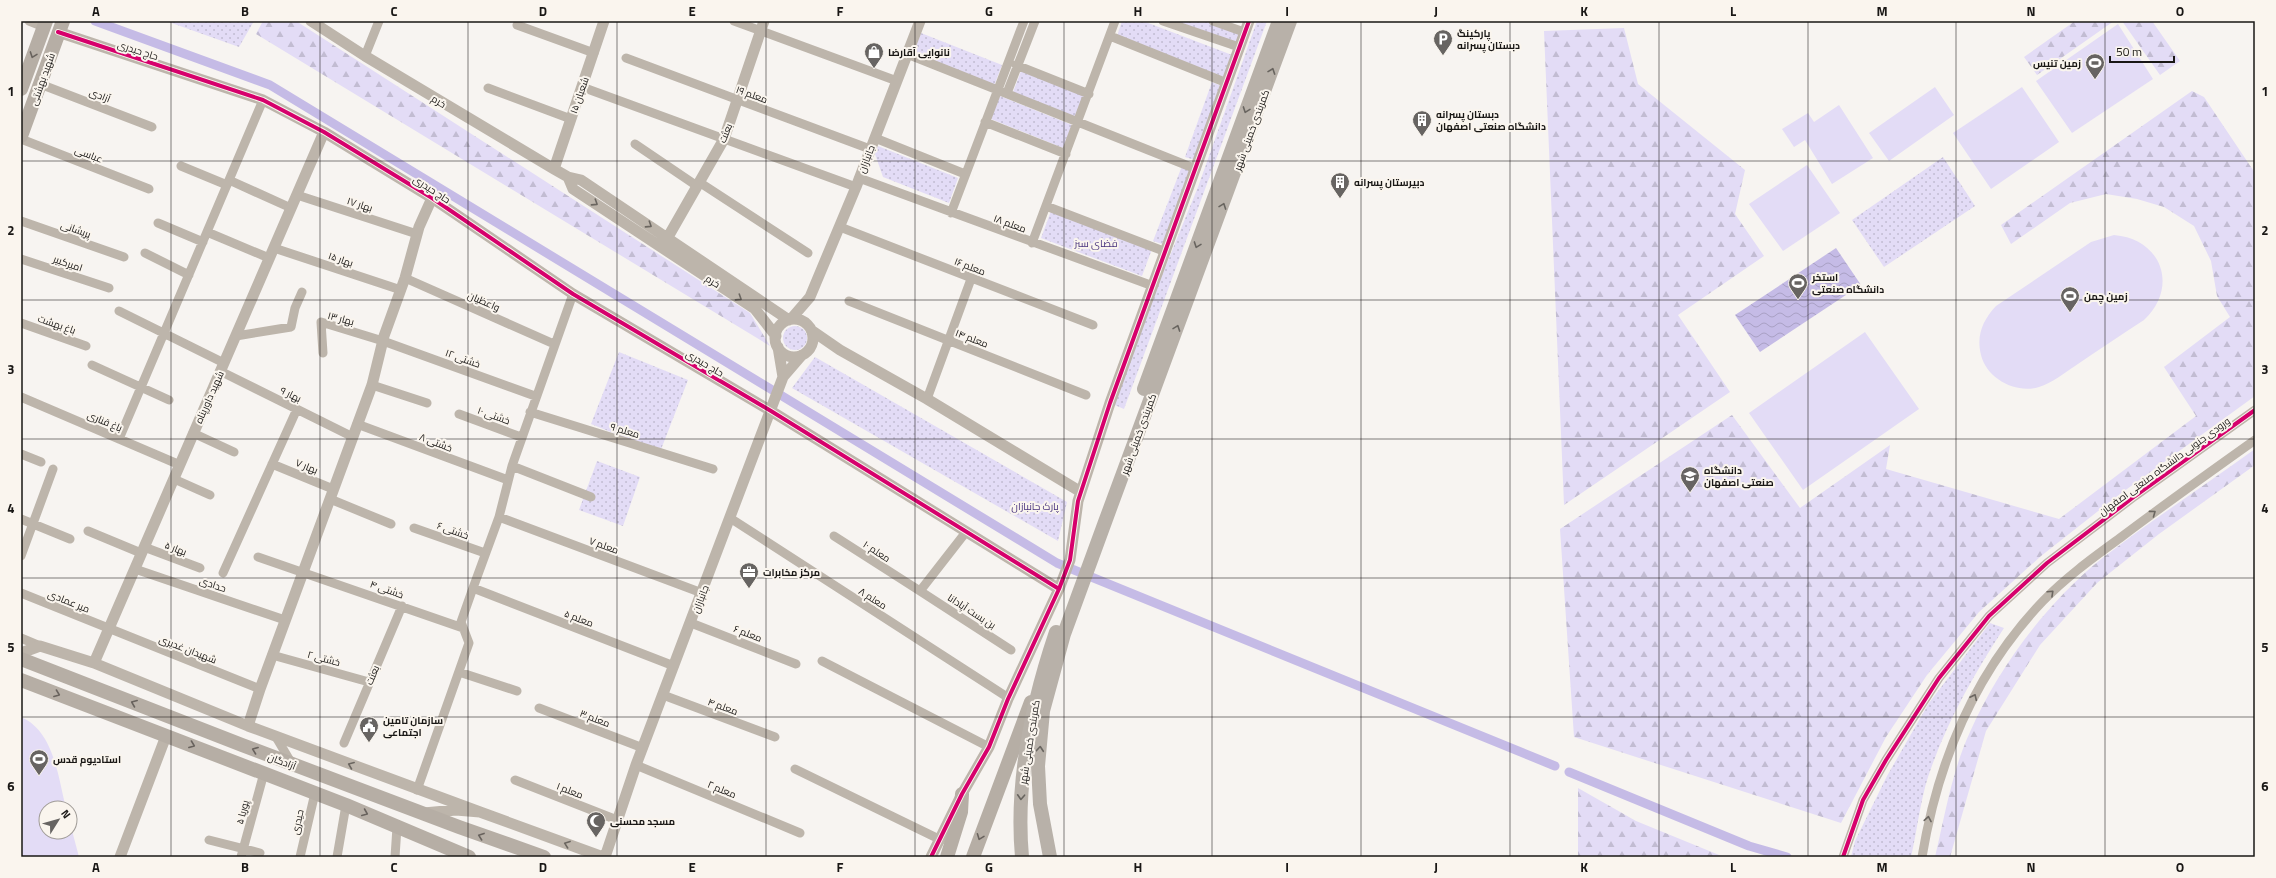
<svg xmlns="http://www.w3.org/2000/svg" width="2276" height="878" font-family="'Titillium Web',Cairo,sans-serif">
<style>
.grass{fill:url(#grass-dots)}
.forest{fill:url(#forest-firs)}
.pitch{fill:#e3dcf6}
.water{fill:url(#water-waves)}
.lines{fill:none;stroke-linecap:round;stroke-linejoin:round}
.canal{stroke:#c5bbe6;stroke-width:9}
.minor{stroke:#bdb5ab;stroke-width:9}
.tertiary{stroke:#bdb5ab;stroke-width:11}
.primary{stroke:#b6aea5;stroke-width:14}
.trunk{stroke:#b8b1a9;stroke-width:14}
.cycleway-casing{stroke:#faf5ee;stroke-width:6}
.cycleway{stroke:#d6006c;stroke-width:4}
.oneway{stroke:#68625d}
.oneway2{stroke:#68645f}
.oneway3{stroke:#6b6660}
.grid{fill:none;stroke:#191715;stroke-width:1;stroke-opacity:0.55}
.labels{text-anchor:middle;stroke-width:4;stroke-linejoin:round;paint-order:stroke}
.poi-label{font-size:10px;font-weight:bold;fill:#191715;stroke:#faf5ee;text-anchor:start}
.street-label{font-size:10px;fill:#191715;stroke:#faf5ee}
.park-label{font-size:10px;fill:#48327d;stroke:#faf5ee}
.neatline{fill:none;stroke:#191715;stroke-width:1.5}
.grid-label{font-size:13px;text-anchor:middle;font-weight:bold;fill:#191715}
</style>
<defs>
<pattern id="grass-dots" width="8" height="8" patternUnits="userSpaceOnUse"><rect width="8" height="8" fill="#e3dcf6"/><path d="M2 2h.1M6 6h.1" fill="none" stroke="#c2bcd2" stroke-width="1.8" stroke-linecap="round"/></pattern>
<pattern id="forest-firs" width="22" height="20" patternUnits="userSpaceOnUse"><rect width="22" height="20" fill="#e3dcf6"/><path d="M5 1l3.5 6h-7zM16 11l3.5 6h-7z" fill="#c2bcd2"/></pattern>
<pattern id="water-waves" width="16" height="10" patternUnits="userSpaceOnUse"><rect width="16" height="10" fill="#c5bbe6"/><path d="M0 5q4-4 8 0t8 0" fill="none" stroke="#a9a0c4"/></pattern>
</defs>
<rect width="100%" height="100%" fill="#f7f4f1"/>
<path class="grass" d="M166,21H254L239,47Z
M1122,21H1143L1232,55L1224,77L1117,36Z
M1175,21H1205L1241,34L1237,44Z
M1257,21H1267L1124,409L1110,403L1198,187Z
M921,33L1002,65L994,86L913,54Z
M1021,71L1085,95L1076,117L1013,92Z
M1212,82L1221,86L1195,160L1185,157Z
M1000,96L1072,125L1063,148L991,119Z
M878,146L958,178L949,203L883,177L875,154Z
M1943,157L1975,206L1884,267L1852,220Z
M1182,166L1192,170L1162,244L1153,241Z
M1051,211L1152,249L1142,276L1041,238Z
M783 338a12 12 0 1 1 24 0a12 12 0 1 1-24 0Z
M619,352L688,380L660,452L591,424Z
M815,357L1067,502L1058,541L792,388Z
M597,461L640,477L623,526L579,510Z
M1990,623L2004,628C1974,674 1946,723 1928,777C1920,802 1917,831 1911,857H1851L1855,841L1887,776L1929,703Z"/>
<path class="forest" d="M263,21H296L750,313L770,346L256,34Z
M2075,21H2114L2037,75L2024,57Z
M2122,21H2152L2180,61L2160,75Z
M1624,28L1638,84L1745,170L1735,214L1764,256L1678,315L1730,392L1564,505L1544,31Z
M2192,91L2204,97L2255,173V396L2116,497L2041,556L1979,612L1927,675L1886,737L1841,823L1574,737L1560,529L1732,415L1800,508L1890,445L1886,469L2059,519L2196,416L2164,367L2230,317L2217,296L2211,261L2194,226L2164,207L2137,199L2106,194L2070,203L2011,244L2001,225Z
M2255,449V465L2159,534L2097,583L2040,645L1986,731L1950,857H1935C1945,815 1952,771 1970,732C1998,668 2046,604 2100,560C2150,521 2204,486 2255,449Z
M1578,788L1636,821L1724,857H1578Z"/>
<path class="pitch" d="M2118,24L2153,79L2072,133L2036,81Z
M1935,87L1954,115L1889,161L1869,133Z
M2022,87L2059,142L1991,189L1953,133Z
M1839,105L1873,158L1832,184L1805,140L1794,147L1782,129L1808,113L1814,122Z
M1807,165L1840,213L1783,251L1749,204Z
M2114,235C2162,239 2179,287 2144,320C2121,335 2098,350 2075,366C2064,373 2052,383 2039,387C2016,394 1987,379 1981,355C1976,335 1983,320 1996,306L2091,242Z
M1865,332L1919,409L1803,490L1749,413Z
M21,717C54,731 58,777 66,808H46V832H70V823L79,857H21Z"/>
<path class="water" d="M1836,248L1861,285L1760,352L1735,315Z"/>
<g class="lines">
<path class="canal" d="M95,21L270,85L1057,563L1555,766
M1569,772L1749,846L1787,857"/>
<path class="minor" d="M29,21L44,27
M734,21L897,81
M1163,21L1239,47
M1213,21L1244,32
M517,25L594,53
M1110,36L1227,83
M907,54L1196,169
M365,56L379,21
M626,58L870,149
M1016,65L1089,94
M40,84L152,127
M582,87L856,187
M488,88L571,119
M1007,93L1035,21
M985,122L1066,154
M875,138L965,174
M21,139L149,189
M635,144L697,186
M181,166L227,185
M859,178L1153,286
M229,180L291,208
M699,182L808,253
M297,195L417,234
M1046,206L1166,252
M951,213L1024,21
M21,221L124,257
M158,223L203,242
M840,227L1093,325
M207,232L269,258
M1032,243L1115,21
M274,248L401,290
M145,253L189,275
M21,259L109,288
M405,278L554,344
M849,301L1086,395
M119,311L224,363
M21,323L86,346
M236,336L291,327L295,308L302,292
M323,353L321,322L383,341L535,396
M92,365L169,400
M220,371L353,437
M372,385L427,403
M21,397L180,465
M927,399L971,279
M530,412L713,469
M459,414L521,437
M357,424L508,480
M193,433L234,452
M119,439L263,100
M21,454L41,462
M272,464L333,489
M512,466L573,294
M174,479L210,495
M330,499L391,524
M499,517L702,593
M730,518L1004,695
M21,519L70,539
M414,528L485,553
M88,531L141,553
M834,536L920,591L966,532
M144,547L200,568
M21,556L53,469
M258,557L463,628
M135,569L285,620
M223,573L297,409
M473,588L499,517L512,466L591,497
M920,591L1011,650
M21,593L260,689
M691,623L796,664
M21,638L40,646
M272,655L369,682
M822,661L989,747
M459,672L517,691
M663,695L775,737
M539,708L643,748
M276,737L292,764
M344,743L402,606
M636,765L800,833
M795,769L941,840
M515,780L617,820
M417,790L469,643L461,622L473,588L674,666
M209,840L260,853
M241,857L264,773
M300,857L315,793
M337,857L346,805
M395,857L397,827
M1843,857L1863,800L1886,760L1939,678L1989,616L2047,563L2135,496L2255,410
M1922,857C1938,761 1975,672 2043,601C2066,577 2094,557 2120,538C2165,504 2210,472 2255,440"/>
<path class="tertiary" d="M311,21L365,56L554,169L568,177L581,180L789,320
M58,32L263,100L324,132L432,198L573,294L771,411L1059,589
M554,169L604,21
M568,177L573,189L755,309L776,336
M668,237L724,139L764,21
M791,319L810,297L856,187L920,21
M775 338a19 19 0 1 1 38 0a19 19 0 1 1-38 0Z
M811,330L840,350L927,399L1081,492
M778,347L783,377
M21,653L40,646L94,663L248,726L480,812
M94,663L324,132
M248,726L260,689L372,385L384,336L405,278L419,227L432,198
M424,813L456,810L480,812L603,857
M120,857L166,736
M605,857L636,765L783,377L802,355
M931,857L962,794L989,747L1008,699L1059,589L1070,560L1078,501L1110,403L1249,21"/>
<path class="primary" d="M21,89L46,21
M21,136L63,21
M21,659L242,745L459,827L544,857
M21,680L346,805L469,857
M947,857L961,812L962,794
M973,857L1031,702"/>
<path class="trunk" d="M1144,389L1279,21
M1022,857C1015,781 1032,703 1056,632
M1050,857L1040,804L1038,766L1043,711L1064,634L1105,522L1290,21"/>
<defs>
<path id="cycleway" d="M58,32L263,100L324,132L432,198L573,294L771,411L1059,589
M931,857L962,794L989,747L1008,699L1059,589L1070,560L1078,501L1110,403L1249,21
M1843,857L1863,800L1886,760L1939,678L1989,616L2047,563L2135,496L2255,410"/>
</defs>
<use href="#cycleway" class="cycleway-casing"/>
<use href="#cycleway" class="cycleway"/>
</g>
<defs><path id="oneway-chevron" d="M-2-3.5L2.5 0L-2 3.5" fill="none" stroke-width="1.6" stroke-linecap="round" stroke-linejoin="round"/></defs>
<g class="oneway">
<use href="#oneway-chevron" transform="translate(33 55) rotate(110)"/>
<use href="#oneway-chevron" transform="translate(57 694) rotate(21)"/>
<use href="#oneway-chevron" transform="translate(134 703) rotate(-158)"/>
<use href="#oneway-chevron" transform="translate(192 745) rotate(21)"/>
<use href="#oneway-chevron" transform="translate(255 750) rotate(-159)"/>
<use href="#oneway-chevron" transform="translate(365 813) rotate(23)"/>
<use href="#oneway-chevron" transform="translate(481 836) rotate(-160)"/>
<use href="#oneway-chevron" transform="translate(980 837) rotate(111)"/>
</g>
<g class="oneway2">
<use href="#oneway-chevron" transform="translate(1272 71) rotate(-70)"/>
<use href="#oneway-chevron" transform="translate(1246 110) rotate(110)"/>
<use href="#oneway-chevron" transform="translate(1223 206) rotate(-70)"/>
<use href="#oneway-chevron" transform="translate(1197 245) rotate(110)"/>
<use href="#oneway-chevron" transform="translate(1177 328) rotate(-70)"/>
<use href="#oneway-chevron" transform="translate(1040 749) rotate(-85)"/>
<use href="#oneway-chevron" transform="translate(1021 797) rotate(93)"/>
</g>
<g class="oneway3">
<use href="#oneway-chevron" transform="translate(595 203) rotate(33)"/>
<use href="#oneway-chevron" transform="translate(649 225) rotate(33)"/>
<use href="#oneway-chevron" transform="translate(739 298) rotate(33)"/>
<use href="#oneway-chevron" transform="translate(2153 513) rotate(-36)"/>
<use href="#oneway-chevron" transform="translate(2051 593) rotate(-43)"/>
<use href="#oneway-chevron" transform="translate(1974 697) rotate(-65)"/>
<use href="#oneway-chevron" transform="translate(351 765) rotate(-158)"/>
<use href="#oneway-chevron" transform="translate(1928 819) rotate(-80)"/>
<use href="#oneway-chevron" transform="translate(567 844) rotate(-160)"/>
</g>
<path class="grid" d="M171,21V857M320,21V857M468,21V857M617,21V857M766,21V857M915,21V857M1064,21V857M1212,21V857M1361,21V857M1510,21V857M1659,21V857M1808,21V857M1956,21V857M2105,21V857M21,161H2255M21,300H2255M21,439H2255M21,578H2255M21,717H2255"/>
<defs>
<symbol id="parking-pin" viewBox="-11 -11 22 30"><path d="M0 17L-7.5 6A9.5 9.5 0 1 1 7.5 6Z" fill="#676462" stroke="#faf5ee"/><path d="M-3.5-5.5H1a3.5 3.5 0 0 1 0 7H-1V5.5H-3.5ZM-1-3.4V-.6H.8a1.4 1.4 0 0 0 0-2.8Z" fill="#fff"/></symbol>
<symbol id="shop-pin" viewBox="-11 -11 22 30"><path d="M0 17L-7.5 6A9.5 9.5 0 1 1 7.5 6Z" fill="#676462" stroke="#faf5ee"/><path d="M-5-2.5h2.3a2.7 3.5 0 0 1 5.4 0H5L5.5 6h-11ZM-1.5-2.5h3a1.5 2.3 0 0 0-3 0Z" fill="#fff"/></symbol>
<symbol id="stadium-pin" viewBox="-11 -11 22 30"><path d="M0 17L-7.5 6A9.5 9.5 0 1 1 7.5 6Z" fill="#676462" stroke="#faf5ee"/><path d="M0-5a6.5 5 0 1 0 0 10a6.5 5 0 1 0 0-10ZM-3.5-1.8h7v3.6h-7Z" fill="#fff"/></symbol>
<symbol id="building-pin" viewBox="-11 -11 22 30"><path d="M0 17L-7.5 6A9.5 9.5 0 1 1 7.5 6Z" fill="#676462" stroke="#faf5ee"/><path d="M-4-6H4V6H1V3H-1V6H-4ZM-2.5-4.3h1.7v1.8h-1.7ZM.8-4.3h1.7v1.8H.8ZM-2.5-1h1.7V.8h-1.7ZM.8-1h1.7V.8H.8Z" fill="#fff"/></symbol>
<symbol id="university-pin" viewBox="-11 -11 22 30"><path d="M0 17L-7.5 6A9.5 9.5 0 1 1 7.5 6Z" fill="#676462" stroke="#faf5ee"/><path d="M0-5L7-2L0 1L-7-2ZM-4 1L0 2.5L4 1V4Q0 6-4 4Z" fill="#fff"/></symbol>
<symbol id="office-pin" viewBox="-11 -11 22 30"><path d="M0 17L-7.5 6A9.5 9.5 0 1 1 7.5 6Z" fill="#676462" stroke="#faf5ee"/><path d="M-6-3h4V-5.5h4V-3h4V5H-6ZM-1-4.5V-3h2v-1.5ZM-6 0V1H6V0Z" fill="#fff"/></symbol>
<symbol id="civic-pin" viewBox="-11 -11 22 30"><path d="M0 17L-7.5 6A9.5 9.5 0 1 1 7.5 6Z" fill="#676462" stroke="#faf5ee"/><path d="M-.6-6.5H3V-4.5H.6V-3L4-1V1h2V6H-6V1h2V-1L-.6-3ZM-1.2 2.5V6h2.4V2.5Z" fill="#fff"/></symbol>
<symbol id="mosque-pin" viewBox="-11 -11 22 30"><path d="M0 17L-7.5 6A9.5 9.5 0 1 1 7.5 6Z" fill="#676462" stroke="#faf5ee"/><path d="M3.5-4.9A6 6 0 1 0 3.5 4.9A5 5 0 1 1 3.5-4.9Z" fill="#fff"/></symbol>
</defs>
<g fill-rule="evenodd">
<use href="#parking-pin" x="1432" y="28" width="22" height="30"/>
<use href="#shop-pin" x="863" y="41" width="22" height="30"/>
<use href="#stadium-pin" x="2084" y="52" width="22" height="30"/>
<use href="#building-pin" x="1411" y="109" width="22" height="30"/>
<use href="#building-pin" x="1329" y="171" width="22" height="30"/>
<use href="#stadium-pin" x="1787" y="272" width="22" height="30"/>
<use href="#stadium-pin" x="2059" y="285" width="22" height="30"/>
<use href="#university-pin" x="1679" y="465" width="22" height="30"/>
<use href="#office-pin" x="738" y="561" width="22" height="30"/>
<use href="#civic-pin" x="358" y="715" width="22" height="30"/>
<use href="#stadium-pin" x="28" y="748" width="22" height="30"/>
<use href="#mosque-pin" x="585" y="810" width="22" height="30"/>
</g>
<g class="labels">
<g class="poi-label">
<text x="1457" y="37">پارکینگ<tspan x="1457" dy="12">دبستان پسرانه</tspan></text>
<text x="888" y="56">نانوایی آقارضا</text>
<text x="2081" y="67" text-anchor="end">زمین تنیس</text>
<text x="1436" y="118">دبستان پسرانه<tspan x="1436" dy="12">دانشگاه صنعتی اصفهان</tspan></text>
<text x="1354" y="186">دبیرستان پسرانه</text>
<text x="1812" y="281">استخر<tspan x="1812" dy="12">دانشگاه صنعتی</tspan></text>
<text x="2084" y="300">زمین چمن</text>
<text x="1704" y="474">دانشگاه<tspan x="1704" dy="12">صنعتی اصفهان</tspan></text>
<text x="763" y="576">مرکز مخابرات</text>
<text x="383" y="724">سازمان تامین<tspan x="383" dy="12">اجتماعی</tspan></text>
<text x="53" y="763">استادیوم قدس</text>
<text x="610" y="825">مسجد محسنی</text>
</g>
<g class="street-label">
<text transform="translate(138 50) rotate(18)" y="4">حاج حیدری</text>
<text transform="translate(42 79) rotate(-70)" y="4">شهید بهشتی</text>
<text transform="translate(752 94) rotate(20)" y="4">معلم ۱۹</text>
<text transform="translate(100 95) rotate(21)" y="4">آزادی</text>
<text transform="translate(579 95) rotate(-71)" y="4">۱۵ شعبان</text>
<text transform="translate(439 101) rotate(31)" y="4">خرم</text>
<text transform="translate(1251 130) rotate(-70)" y="4">کمربندی خمینی شهر</text>
<text transform="translate(725 133) rotate(-68)" y="4">بعثت</text>
<text transform="translate(89 154) rotate(21)" y="4">عباسی</text>
<text transform="translate(866 159) rotate(-69)" y="4">جانبازان</text>
<text transform="translate(432 189) rotate(33)" y="4">حاج حیدری</text>
<text transform="translate(360 204) rotate(18)" y="4">بهار ۱۷</text>
<text transform="translate(1010 223) rotate(20)" y="4">معلم ۱۸</text>
<text transform="translate(76 229) rotate(20)" y="4">پریشانی</text>
<text transform="translate(341 259) rotate(19)" y="4">بهار ۱۵</text>
<text transform="translate(68 263) rotate(19)" y="4">امیرکبیر</text>
<text transform="translate(970 266) rotate(21)" y="4">معلم ۱۶</text>
<text transform="translate(713 281) rotate(33)" y="4">خرم</text>
<text transform="translate(484 301) rotate(24)" y="4">واعظیان</text>
<text transform="translate(341 318) rotate(15)" y="4">بهار ۱۳</text>
<text transform="translate(57 324) rotate(19)" y="4">باغ بهشت</text>
<text transform="translate(972 338) rotate(21)" y="4">معلم ۱۴</text>
<text transform="translate(463 358) rotate(20)" y="4">خشتی ۱۲</text>
<text transform="translate(705 363) rotate(31)" y="4">حاج حیدری</text>
<text transform="translate(291 394) rotate(26)" y="4">بهار ۹</text>
<text transform="translate(209 397) rotate(-66)" y="4">شهید داورپناه</text>
<text transform="translate(494 415) rotate(20)" y="4">خشتی ۱۰</text>
<text transform="translate(105 421) rotate(23)" y="4">باغ قناری</text>
<text transform="translate(625 430) rotate(17)" y="4">معلم ۹</text>
<text transform="translate(1138 434) rotate(-70)" y="4">کمربندی خمینی شهر</text>
<text transform="translate(436 442) rotate(21)" y="4">خشتی ۸</text>
<text transform="translate(307 466) rotate(22)" y="4">بهار ۷</text>
<text transform="translate(2164 466) rotate(-36)" y="4">ورودی جنوبی دانشگاه صنعتی اصفهان</text>
<text transform="translate(453 530) rotate(20)" y="4">خشتی ۶</text>
<text transform="translate(604 545) rotate(20)" y="4">معلم ۷</text>
<text transform="translate(176 548) rotate(21)" y="4">بهار ۵</text>
<text transform="translate(877 551) rotate(33)" y="4">معلم ۱۰</text>
<text transform="translate(213 584) rotate(19)" y="4">حدادی</text>
<text transform="translate(387 589) rotate(20)" y="4">خشتی ۴</text>
<text transform="translate(873 598) rotate(33)" y="4">معلم ۸</text>
<text transform="translate(700 599) rotate(-69)" y="4">جانبازان</text>
<text transform="translate(69 601) rotate(22)" y="4">میر عمادی</text>
<text transform="translate(972 611) rotate(33)" y="4">بن بست آپادانا</text>
<text transform="translate(579 618) rotate(21)" y="4">معلم ۵</text>
<text transform="translate(748 633) rotate(21)" y="4">معلم ۶</text>
<text transform="translate(188 649) rotate(21)" y="4">شهیدان غدیری</text>
<text transform="translate(324 658) rotate(15)" y="4">خشتی ۲</text>
<text transform="translate(372 675) rotate(-67)" y="4">بعثت</text>
<text transform="translate(723 706) rotate(20)" y="4">معلم ۴</text>
<text transform="translate(595 718) rotate(21)" y="4">معلم ۳</text>
<text transform="translate(1029 742) rotate(-81)" y="4">کمربندی خمینی شهر</text>
<text transform="translate(282 761) rotate(21)" y="4">آزادگان</text>
<text transform="translate(722 789) rotate(22)" y="4">معلم ۲</text>
<text transform="translate(570 790) rotate(21)" y="4">معلم ۱</text>
<text transform="translate(242 812) rotate(-75)" y="4">پوریا ۵</text>
<text transform="translate(297 822) rotate(-78)" y="4">حیدری</text>
</g>
<g class="park-label">
<text x="1096" y="247">فضای سبز</text>
<text x="1035" y="510">پارک جانبازان</text>
</g>
</g>
<rect width="2276" height="878" fill="none" stroke="#faf5ee" stroke-width="44"/>
<g transform="translate(58 820) rotate(53)"><circle r="19" fill="#faf5ee" stroke="#a09c97"/>
<path d="M0-3L7 15L0 10L-7 15Z" fill="#676462"/>
<text y="-6" font-size="11" font-weight="bold" text-anchor="middle" fill="#191715">N</text>
</g>
<path d="M2110 56v6h64v-6" fill="none" stroke="#191715" stroke-width="2"/>
<text x="2116" y="56" font-size="12" fill="#191715" stroke="#faf5ee" stroke-width="3" paint-order="stroke">50 m</text>
<rect x="22" y="22" width="2232" height="834" class="neatline"/>
<g class="grid-label">
<text x="96" y="16">A</text>
<text x="245" y="16">B</text>
<text x="394" y="16">C</text>
<text x="543" y="16">D</text>
<text x="692" y="16">E</text>
<text x="840" y="16">F</text>
<text x="989" y="16">G</text>
<text x="1138" y="16">H</text>
<text x="1287" y="16">I</text>
<text x="1436" y="16">J</text>
<text x="1584" y="16">K</text>
<text x="1733" y="16">L</text>
<text x="1882" y="16">M</text>
<text x="2031" y="16">N</text>
<text x="2180" y="16">O</text>
<text x="11" y="96">1</text>
<text x="2265" y="96">1</text>
<text x="11" y="235">2</text>
<text x="2265" y="235">2</text>
<text x="11" y="374">3</text>
<text x="2265" y="374">3</text>
<text x="11" y="513">4</text>
<text x="2265" y="513">4</text>
<text x="11" y="652">5</text>
<text x="2265" y="652">5</text>
<text x="11" y="791">6</text>
<text x="2265" y="791">6</text>
<text x="96" y="872">A</text>
<text x="245" y="872">B</text>
<text x="394" y="872">C</text>
<text x="543" y="872">D</text>
<text x="692" y="872">E</text>
<text x="840" y="872">F</text>
<text x="989" y="872">G</text>
<text x="1138" y="872">H</text>
<text x="1287" y="872">I</text>
<text x="1436" y="872">J</text>
<text x="1584" y="872">K</text>
<text x="1733" y="872">L</text>
<text x="1882" y="872">M</text>
<text x="2031" y="872">N</text>
<text x="2180" y="872">O</text>
</g>
</svg>
